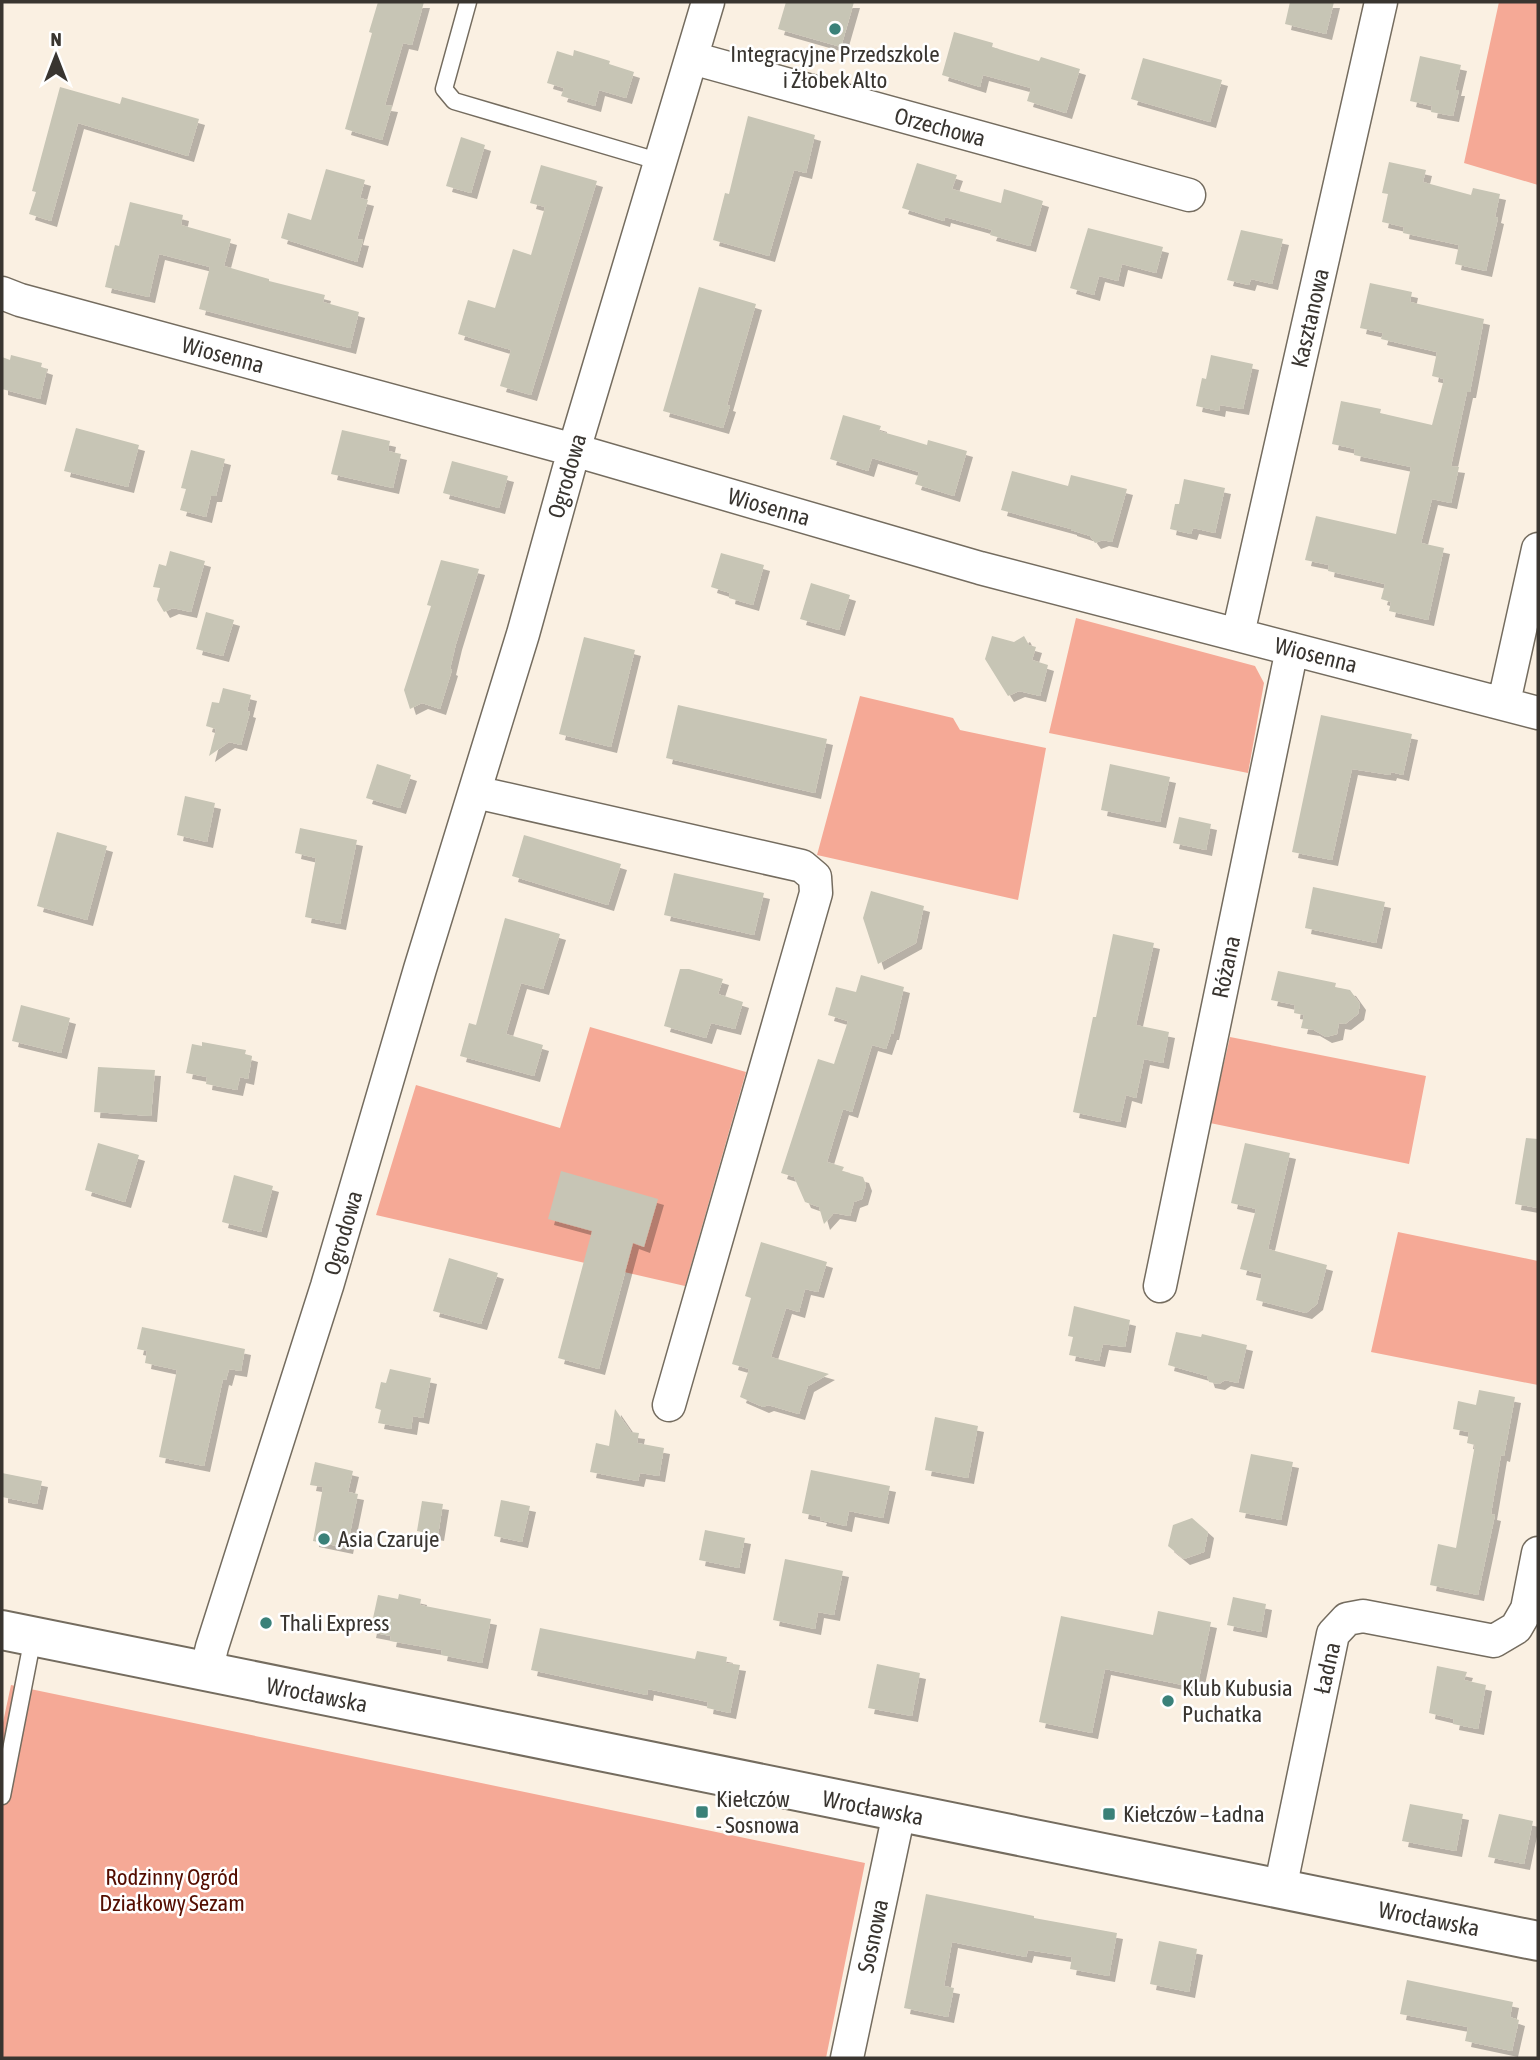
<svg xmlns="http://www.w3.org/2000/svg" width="1540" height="2060" font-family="'Asap Condensed',sans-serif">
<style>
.green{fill:#f5a996}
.building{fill:#c7c5b5;filter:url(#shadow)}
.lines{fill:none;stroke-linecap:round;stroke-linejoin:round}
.service-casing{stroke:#746c5f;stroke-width:19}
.minor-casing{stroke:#746c5f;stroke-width:35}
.tertiary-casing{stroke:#746c5f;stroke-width:42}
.service{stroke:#fff;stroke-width:16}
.minor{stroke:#fff;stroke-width:32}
.tertiary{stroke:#fff;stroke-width:38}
.poi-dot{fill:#3a8179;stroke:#fff;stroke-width:2.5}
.labels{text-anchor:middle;stroke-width:5;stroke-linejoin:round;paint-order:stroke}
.poi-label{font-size:23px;fill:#393530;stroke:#fff;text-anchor:start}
.street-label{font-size:23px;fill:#393530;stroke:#fff}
.park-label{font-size:23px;fill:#540d00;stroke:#fff}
</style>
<defs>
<filter id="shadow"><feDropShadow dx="6" dy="6" stdDeviation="0" flood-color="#0004"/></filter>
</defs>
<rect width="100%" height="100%" fill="#faf0e2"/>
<path class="green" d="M1499,2H1538V185L1464,163Z
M1076,618L1255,666L1264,683L1248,773L1049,733Z
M860,696L953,718L960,730L1046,748L1018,900L817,855Z
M590,1027L746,1072L685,1286L376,1215L416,1085L560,1128Z
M1230,1037L1426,1076L1409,1164L1210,1123Z
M1398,1232L1538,1261V1385L1371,1352Z
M11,1685L865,1863L826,2058H2V1727Z"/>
<path class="building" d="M378,2H424L412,45L403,43L385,105L392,106L382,140L345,129L372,33L369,32Z
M786,2H854L841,47L778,29Z
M1290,2H1334L1326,34L1285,24Z
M954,32L993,43L992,47L1015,54L1039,61L1041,57L1080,69L1066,113L1027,101L1031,88L983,75L980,87L942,75Z
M574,50L610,61L609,64L634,72L626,98L599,90L595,106L561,96L564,88L547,83L557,51L573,56Z
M1420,56L1461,65L1455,90H1459L1453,116L1431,112L1432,106L1410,101Z
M1143,58L1222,80L1210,122L1131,99Z
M60,87L120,104L122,97L199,119L188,156L78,123L51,221L29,214L36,192L32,191Z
M748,116L815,135L806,173L794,170L769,256L713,240L725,193L729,194Z
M461,137L485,145L471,193L446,186Z
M1389,162L1426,170L1423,182L1471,195L1473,188L1500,194L1495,217L1498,218L1486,271L1455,264L1459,245L1403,233L1404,227L1382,222L1388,194L1382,193Z
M917,163L957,175L952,189L1001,203L1004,189L1043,201L1030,246L990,235L992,230L945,217L944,221L902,208Z
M541,165L597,181L531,395L500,386L511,350L458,334L468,300L495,308L513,249L531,255L545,207L530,203Z
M326,169L365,180L360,198L368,200L357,239L363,240L357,262L281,238L288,213L311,220Z
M130,202L183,215L181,225L231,239L224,266L269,279V281L325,295L323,302L359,312L350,348L199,309L210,267L159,254L149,297L105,287L115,245L119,246Z
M1088,228L1163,247L1156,273L1122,264L1118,281L1099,276L1094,295L1070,288Z
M1241,230L1283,239L1272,284L1251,279L1249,285L1227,280Z
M1370,283L1412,292L1410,302L1484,319L1470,392H1467L1451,466L1459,467L1451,503L1432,499L1421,543L1444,548L1428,620L1389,611L1391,602L1381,599L1385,584L1328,571L1329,565L1305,560L1316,516L1396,534L1411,467L1354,455L1355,449L1332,444L1341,401L1381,409L1380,413L1432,425L1444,379L1432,376L1437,352L1381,339L1383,333L1360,328Z
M699,287L756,304L727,405L730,406L723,428L663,411Z
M11,355L42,363L41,367L47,369L40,399L2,389V357L10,360Z
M1211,355L1253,364L1243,409L1220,405L1219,411L1196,406L1202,378L1206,379Z
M843,415L881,426L879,431L904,438L927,445L928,440L967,451L954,496L915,484L919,472L872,458L868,471L830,459Z
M76,428L139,445L128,487L64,471Z
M342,430L390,441L388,451L401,454L393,488L331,474Z
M191,450L225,459L216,496H211L206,517L180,510L186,489L181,488Z
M452,461L508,476L499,508L443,493Z
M1012,471L1068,486L1071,475L1127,489L1112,542L1103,540L1095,543L1090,536L1071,530V529L1001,510Z
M1184,479L1225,488L1215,533L1193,528L1191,534L1170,529L1175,504H1179Z
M170,551L205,561L191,612L173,608L164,612L157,600L160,588L153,587L159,564L166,566Z
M721,553L764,565L753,605L729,598L730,593L711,587Z
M441,560L479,569L456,644L450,669L452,670L440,709L422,703L410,709L404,690L431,606L427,605Z
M811,583L850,595L839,630L800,619Z
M206,612L234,620L223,656L196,649Z
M992,636L1014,642L1024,636L1029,645L1036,647L1032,660L1048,665L1040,696L1019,691L1008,696L985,659Z
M584,637L635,650L611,747L559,734Z
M223,688L251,695L247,711L250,712L241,745L229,742L209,756L216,729L206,726L212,702L219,703Z
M678,705L827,739L815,793L666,758Z
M1321,715L1412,734L1403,775L1391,772L1390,775L1352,769L1332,860L1292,852Z
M377,764L411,775L400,808L366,798Z
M1110,764L1170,777L1160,822L1101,810Z
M185,796L215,803L207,842L177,835Z
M1179,817L1211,824L1206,850L1173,843Z
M300,828L357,840L340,924L305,917L316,858L295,853Z
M57,832L107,846L87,920L37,906Z
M524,835L621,864L608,905L512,876Z
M674,873L764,893L754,935L664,915Z
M1313,887L1385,902L1376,943L1305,928Z
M871,891L924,906L916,943L878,964L863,918Z
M505,918L560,934L543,989L521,983L506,1034L543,1045L534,1076L460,1056L469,1023L476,1025Z
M1113,934L1154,943L1136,1025L1169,1032L1163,1063L1144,1059L1136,1098L1126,1095L1120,1122L1073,1112L1093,1017H1096Z
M680,969H689L723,979L718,994L743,1002L735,1029L711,1023L706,1038L664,1026Z
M1278,971L1336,983L1335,987L1350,990L1360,1004L1358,1014L1345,1024L1339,1023L1337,1034L1326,1037L1314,1030L1301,1028L1304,1015L1294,1013L1295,1005L1271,1000Z
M861,975L904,987L893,1034H891L886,1049L872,1045L852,1112L843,1109L827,1162L844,1167L842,1171L863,1177L866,1185L862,1199L854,1202L850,1216L834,1213L824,1224L819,1207L805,1202L794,1177L781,1173L818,1059L834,1064L848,1021L828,1015L836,987L856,992Z
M21,1005L70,1018L61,1053L12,1041Z
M202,1042L246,1050L245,1054L252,1056L248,1079L240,1077L237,1090L206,1084L207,1077L186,1073L192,1044L202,1046Z
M98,1067L155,1070L151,1116L94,1112Z
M1526,1138L1538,1139V1208L1515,1204Z
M98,1143L139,1155L125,1202L85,1190Z
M1245,1143L1290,1153L1268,1249L1327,1265L1317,1304L1306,1313L1256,1300L1262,1274L1240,1269L1256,1209L1231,1203Z
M561,1171L658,1199L644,1247L633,1243L599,1369L558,1358L592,1231L548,1219Z
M234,1175L273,1186L261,1232L222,1222Z
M761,1242L827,1262L818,1292L805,1289L799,1312L786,1308L771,1357L829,1374L808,1386L799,1414L768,1405L763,1407L740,1397L749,1369L732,1364L751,1298L745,1296Z
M449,1258L498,1273L481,1324L433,1311Z
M1074,1306L1130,1320L1125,1347L1103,1344L1099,1361L1069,1355L1073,1337L1068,1336Z
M142,1327L245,1349L241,1371L229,1369L226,1380L223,1379L204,1466L159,1457L177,1370L145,1363L147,1351L137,1349Z
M1176,1332L1201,1337L1202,1334L1247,1345L1238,1383L1225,1380L1219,1384L1209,1382L1207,1376L1168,1365Z
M390,1369L431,1378L423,1418L413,1416L411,1429L378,1423L381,1410L375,1408L381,1382L386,1383Z
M1479,1390L1515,1397L1504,1456L1501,1455L1491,1514L1495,1515L1478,1595L1430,1585L1438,1544L1456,1548L1475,1445L1467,1443L1469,1432L1453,1429L1458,1401L1476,1405Z
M615,1409L631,1432L639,1433L637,1443L664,1448L659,1476L640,1473L638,1481L590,1472L596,1443L609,1446Z
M935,1417L978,1426L968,1478L925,1470Z
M1251,1454L1293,1462L1281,1520L1239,1512Z
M315,1462L353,1471L348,1492L358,1494L347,1548L313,1541L323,1487L310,1485Z
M811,1470L890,1486L883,1518L849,1511L846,1526L820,1520L821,1517L802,1513Z
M2,1473L42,1481L37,1504L2,1497Z
M501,1500L530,1506L522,1542L494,1536Z
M422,1501L443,1504L438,1535L417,1531Z
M1192,1518L1208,1532L1204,1552L1184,1559L1168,1546L1173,1525Z
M705,1530L745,1538L739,1568L699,1560Z
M785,1559L843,1571L834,1615L818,1612L815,1629L773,1620Z
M399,1594L421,1599L420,1605L491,1619L482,1663L441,1655L442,1650L390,1641L391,1636L370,1632L378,1595L398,1599Z
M1233,1597L1266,1604L1261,1632L1227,1625Z
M1158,1611L1211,1622L1197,1688L1105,1669L1092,1733L1039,1722L1061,1616L1153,1635Z
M540,1628L695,1659L697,1651L727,1657L726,1663L740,1665L730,1713L707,1708L708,1702L648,1689L647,1695L531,1670Z
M877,1664L920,1673L912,1716L868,1708Z
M1437,1666L1467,1672L1464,1680L1486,1685L1478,1729L1453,1724L1454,1719L1429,1713Z
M1410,1804L1463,1814L1456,1851L1402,1841Z
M1499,1814L1533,1821L1524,1864L1488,1857Z
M926,1894L1034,1916V1918L1117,1933L1109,1976L1070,1969L1072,1957L1028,1950L1026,1957L952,1942L944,1986L954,1988L948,2017L904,2008Z
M1159,1941L1197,1949L1189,1992L1150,1984Z
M1407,1980L1513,2002L1510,2017L1519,2020L1512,2051L1465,2041L1468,2027L1400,2014Z"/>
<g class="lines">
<defs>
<path id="service" d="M468,2L444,89L454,101L661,162
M2,1796L33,1637"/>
<path id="minor" d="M692,58L1189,195
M2,293L20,300L574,450L980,568L1538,713
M1238,634L1381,2
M1504,702L1538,549
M475,792L802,866L815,877L816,893L669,1405
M1160,1286L1292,649
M206,1672L212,1647L327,1286L420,969L523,634L574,450L708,2
M1280,1889L1333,1634L1347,1619L1363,1616L1494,1641L1516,1628L1527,1609L1538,1553
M847,2058L899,1813"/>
<path id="tertiary" d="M2,1630L1538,1941"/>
</defs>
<use href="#service" class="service-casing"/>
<use href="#minor" class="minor-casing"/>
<use href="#tertiary" class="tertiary-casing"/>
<use href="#service" class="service"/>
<use href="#minor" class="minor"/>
<use href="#tertiary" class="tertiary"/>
</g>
<g class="poi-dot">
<circle cx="835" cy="29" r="7"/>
<circle cx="324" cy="1539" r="7"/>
<circle cx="266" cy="1623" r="7"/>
<circle cx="1168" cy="1701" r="7"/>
<rect x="695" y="1805" width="14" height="14" rx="3.5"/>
<rect x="1102" y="1807" width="14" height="14" rx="3.5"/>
</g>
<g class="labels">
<g class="poi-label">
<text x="835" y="62" text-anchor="middle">Integracyjne Przedszkole<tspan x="835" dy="26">i Żłobek Alto</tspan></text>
<text x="338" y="1547">Asia Czaruje</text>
<text x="280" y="1631">Thali Express</text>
<text x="1182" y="1696">Klub Kubusia<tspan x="1182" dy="26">Puchatka</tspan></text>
<text x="716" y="1807">Kiełczów<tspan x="716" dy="26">- Sosnowa</tspan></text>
<text x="1123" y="1822">Kiełczów – Ładna</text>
</g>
<g class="street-label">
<text transform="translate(940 127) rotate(15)" y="8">Orzechowa</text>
<text transform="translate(1310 318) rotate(-77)" y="8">Kasztanowa</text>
<text transform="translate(223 355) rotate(15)" y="8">Wiosenna</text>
<text transform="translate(567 476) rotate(-74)" y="8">Ogrodowa</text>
<text transform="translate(769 507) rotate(16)" y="8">Wiosenna</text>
<text transform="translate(1316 655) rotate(14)" y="8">Wiosenna</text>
<text transform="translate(1226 967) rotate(-78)" y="8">Różana</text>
<text transform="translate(343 1233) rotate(-74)" y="8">Ogrodowa</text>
<text transform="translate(1327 1668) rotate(-77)" y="8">Ładna</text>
<text transform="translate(317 1695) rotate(11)" y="8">Wrocławska</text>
<text transform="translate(873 1808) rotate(11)" y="8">Wrocławska</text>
<text transform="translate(1429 1919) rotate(11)" y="8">Wrocławska</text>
<text transform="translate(873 1936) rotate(-78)" y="8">Sosnowa</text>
</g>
<g class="park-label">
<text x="172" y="1885">Rodzinny Ogród<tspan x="172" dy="26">Działkowy Sezam</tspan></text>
</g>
</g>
<rect width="1540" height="2060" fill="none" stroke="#393530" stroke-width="7"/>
<g transform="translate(56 56)" stroke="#ffffff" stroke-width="5" paint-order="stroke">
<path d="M0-5L12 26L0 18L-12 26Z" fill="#393530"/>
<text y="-10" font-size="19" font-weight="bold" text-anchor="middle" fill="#393530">N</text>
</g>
</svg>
